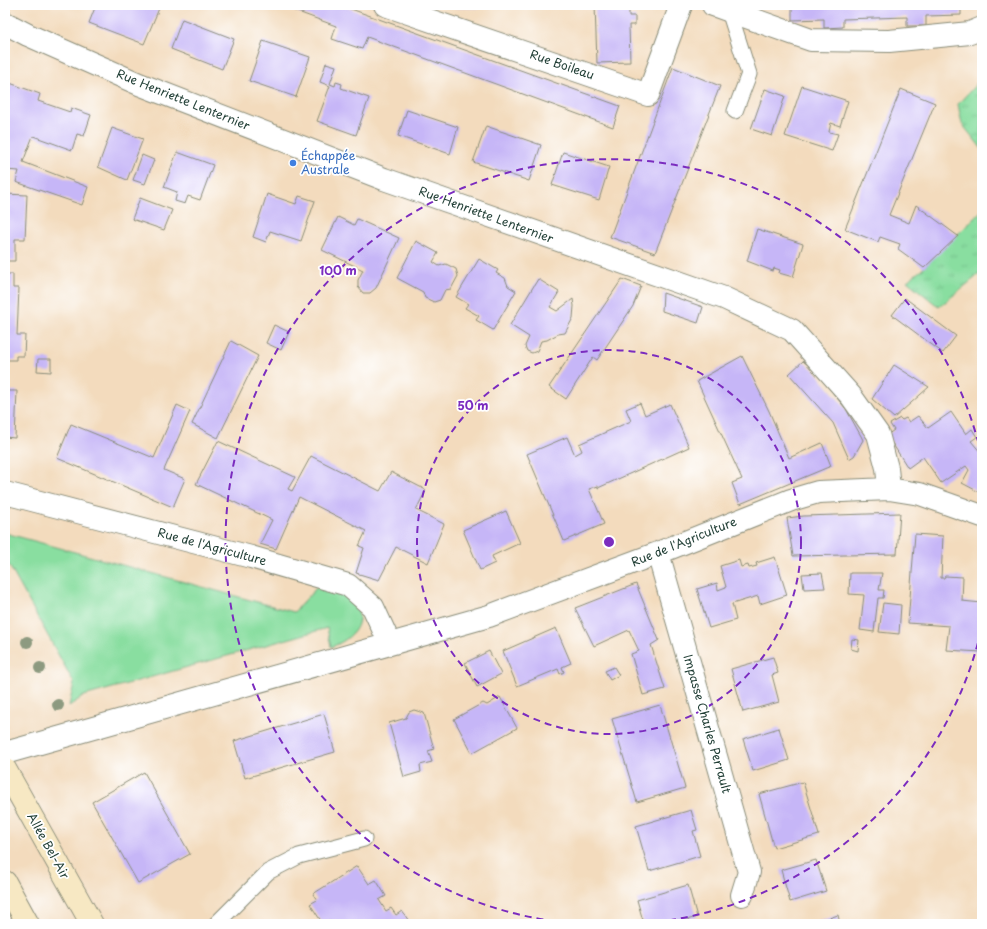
<svg xmlns="http://www.w3.org/2000/svg" width="987" height="929" font-family="'Playpen Sans',sans-serif">
<style>
.grass{fill:url(#grass-tufts);stroke:#548e6a}
.park{fill:#89dea0;stroke:#548e6a}
.building{fill:#c6b6f7}
.lines{fill:none;stroke-linecap:round;stroke-linejoin:round}
.lane-casing{stroke:#898c78;stroke-width:17}
.street-casing{stroke:#898c78;stroke-width:24}
.secondary-casing{stroke:#898c78;stroke-width:24}
.lane{stroke:#fff;stroke-width:15}
.street{stroke:#fff;stroke-width:22}
.secondary{stroke:#f7e8c3;stroke-width:22}
.tree{fill:#8d9a80}
.ring{fill:none;stroke:#7b2cbf;stroke-width:2;stroke-dasharray:7 5}
.shop-dot{fill:#3f7fe0;stroke:#fff;stroke-width:1.5}
.labels{text-anchor:middle;stroke-width:3.5;stroke-linejoin:round;paint-order:stroke}
.street-label{font-size:12px;fill:#1f3d34;stroke:#fff}
.shop-label{font-size:12px;fill:#366cbe;stroke:#fff;text-anchor:start}
.centre{fill:#7b2cbf;stroke:#fff;stroke-width:2}
.ring-label{font-size:12px;text-anchor:middle;font-weight:bold;fill:#7b2cbf;stroke:#fff;stroke-width:3.5;stroke-linejoin:round;paint-order:stroke}
</style>
<defs>
<pattern id="grass-tufts" width="24" height="20" patternUnits="userSpaceOnUse"><rect width="24" height="20" fill="#89dea0"/><path d="M3 7l-1-3M5 7V3M7 7l1-3M15 17l-1-3M17 17v-4M19 17l1-3" fill="none" stroke="#76bf8a"/></pattern>
</defs>
<rect width="100%" height="100%" fill="#fff"/>
<filter id="ink" filterUnits="userSpaceOnUse"><feTurbulence type="fractalNoise" baseFrequency=".025" numOctaves="2"/><feDisplacementMap in="SourceGraphic" scale="8" xChannelSelector="R" yChannelSelector="G"/><feConvolveMatrix kernelMatrix="1 2 1 2 8 2 1 2 1" color-interpolation-filters="sRGB"/></filter>
<filter id="wash" filterUnits="userSpaceOnUse"><feTurbulence type="fractalNoise" baseFrequency=".012" numOctaves="4" result="noise"/><feDisplacementMap in="SourceGraphic" scale="16" xChannelSelector="R" yChannelSelector="G"/><feGaussianBlur stdDeviation="0.9" result="paint"/><feColorMatrix in="noise" values="0 0 0 0 0 0 0 0 0 0 0 0 0 0 0 0 0 1.4 0 .05"/><feComposite in="paint" operator="in"/></filter>
<g filter="url(#wash)">
<rect width="100%" height="100%" fill="#f3dbbd"/>
<path class="grass" d="M982,78V149L962,124L958,104Z
M982,210V272L939,307L907,281L924,268Z"/>
<path class="park" d="M5,533L294,612L320,584C327,587 338,589 344,593C371,613 359,637 331,647L327,628L84,696L69,706L74,683L5,558Z"/>
<g id="blocks">
<path class="building" d="M96,5H158L160,6L144,44L89,23Z
M279,5H340L620,106L613,127L367,37L362,49L332,39L336,26Z
M448,5H482V8H448Z
M595,5H629V16H635V25H629L630,62L597,63Z
M792,5H961V15L926,16V26H907V17L843,19V27L824,28V19L792,20Z
M182,19L234,39L222,69L171,49Z
M263,41L310,57L296,97L249,81Z
M326,63L336,66L330,84L335,86L336,82L342,84L341,88L369,98L356,135L317,121L330,86L320,82Z
M673,67L720,86L655,253L610,237Z
M7,82L40,94L38,101L70,112L71,108L91,115L84,136L77,134L72,150L33,136L23,162L88,187L82,205L16,182L19,171L5,170V86Z
M802,86L848,101L840,126L831,123L830,127L829,132L838,134L832,151L785,136Z
M765,89L785,96L772,136L751,129Z
M901,89L935,103L889,215L909,223L916,205L958,236L924,268L898,249L900,244L880,237L878,242L845,229Z
M407,110L458,127L450,154L398,136Z
M486,126L541,145L529,181L473,162Z
M112,128L143,139L127,180L98,167Z
M177,152L213,165L200,200L188,196L185,204L175,201L177,192L164,187Z
M563,152L609,167L599,200L552,185Z
M142,155L154,160L145,184L133,180Z
M5,194L27,195L25,239H15V261H5Z
M267,194L296,204L299,196L315,201L301,241L270,231L266,242L253,237Z
M140,198L172,210L164,230L132,219Z
M338,217L354,225L357,219L399,238L376,288L370,293H363L358,287V280L363,270L322,250Z
M757,229L803,244L793,277L779,273L780,270L774,268L773,271L747,261Z
M416,241L438,253L433,262L439,266L446,264L456,269L458,276L451,289L445,290L440,300L434,302L425,298L423,292L397,278Z
M479,259L498,270L496,273L505,278L508,286L516,291L493,330L476,320L479,316L465,308L468,304L456,297Z
M5,274H13V288H19L17,335H25L24,356H16V360H5Z
M538,279L559,292L550,307L557,311L573,299L574,306L573,318L565,333L558,334L547,340L541,341L537,351L532,353L527,351L525,346L529,337L510,325Z
M622,279L641,286L633,306L597,360L593,357L566,399L549,387Z
M663,293L703,307L698,323L662,311Z
M905,298L956,336L943,353L892,315Z
M274,325L289,332L281,350L266,343Z
M231,341L258,356L218,438L192,424Z
M742,356L769,411L789,458L822,443L831,466L740,504L732,483L742,479L697,381Z
M38,359H51V372L37,371Z
M803,361L814,370L846,409L861,436L863,440L854,456L849,459L833,423L789,374Z
M894,365L929,387L894,418L872,399Z
M5,391H17L15,438L5,437Z
M640,403L645,415L670,404L689,447L598,488V486L589,489L604,524L564,541L527,454L567,437L575,455L582,451L579,444L631,421L626,409Z
M177,405L190,411L164,470L185,479L173,507L57,458L71,424L154,458Z
M951,412L966,434L972,429L977,437L971,441L982,454L981,493L962,483L969,470L966,466L941,483L923,457L908,468L887,435L894,430L890,424L900,418L902,420L906,418L909,422L918,416L928,428Z
M218,441L295,477L288,489L292,491L311,456L380,491L391,472L426,490L416,510L444,524L428,563L396,547L379,580L356,573L364,548L359,546L366,531L299,497L276,549L260,544L272,520L196,484Z
M506,511L520,543L492,556L495,563L480,570L463,530Z
M900,513L897,554L793,556L787,518L804,516Z
M915,534L943,536L941,578H944L945,576L963,577L962,601L982,603V652L946,650L949,626L908,623Z
M775,557L787,595L760,604L758,596L732,604L736,620L709,628L697,589L717,583L718,590L726,587L720,566L739,560L741,567L748,565L749,568L757,566L756,563Z
M822,573L825,588L804,589L802,574Z
M850,573H882L879,590H884L883,598H878L874,632L860,630L864,595L849,594Z
M636,584L659,640L651,645L665,689L643,695L631,654L639,651L629,630L594,646L575,608Z
M883,603L901,605L899,634L879,632Z
M556,628L571,663L562,667L564,672L560,674L558,669L517,686L503,651Z
M852,639L859,640L858,651L851,649Z
M489,651L501,674L477,687L465,663Z
M773,657L778,673L772,675L779,702L743,712L731,669Z
M614,667L619,675L610,680L605,671Z
M500,697L517,728L472,753L454,719L483,703L487,705Z
M660,705L685,788L637,802L612,719Z
M414,710L424,713L434,749L428,751L432,762L420,765L421,772L404,777L389,723L406,718L409,712Z
M324,714L335,752L245,778L234,741Z
M779,728L789,760L753,771L743,739Z
M144,772L190,854L138,883L92,802Z
M803,782L819,835L774,848L759,794Z
M691,810L697,830L693,831L700,856L649,871L636,826Z
M816,860L826,891L790,902L781,870Z
M357,866L369,884L376,880L386,896L379,900L386,911L391,908L396,915L402,911L411,924H332L330,920L323,924L310,904L317,900L313,894Z
M688,885L697,917L672,924H644L637,900Z
M838,915L840,924H811Z"/>
</g>
</g>
<g filter="url(#ink)">
<use href="#blocks" fill-opacity="0" stroke="#898c78" stroke-width="1"/>
<g class="lines">
<defs>
<path id="lane" d="M729,11L749,74L735,111
M216,924L268,872L299,856L364,839"/>
<path id="street" d="M385,5L648,95L681,5
M713,5L811,40L889,41L970,33L982,28
M5,23L28,35L139,84L384,179L724,298L792,330L851,396L878,434L887,468L889,489
M5,493L251,557L348,585L373,607L390,644
M658,553L749,872L742,895
M5,753L489,616L658,553L791,500L818,492L889,489L920,494L982,516"/>
<path id="secondary" d="M5,769L92,924
M5,882L28,924"/>
</defs>
<use href="#lane" class="lane-casing"/>
<use href="#street" class="street-casing"/>
<use href="#secondary" class="secondary-casing"/>
<use href="#lane" class="lane"/>
<use href="#street" class="street"/>
<use href="#secondary" class="secondary"/>
</g>
<g class="tree">
<circle cx="27" cy="642" r="6"/>
<circle cx="40" cy="668" r="6"/>
<circle cx="58" cy="705" r="6"/>
</g>
</g>
<g class="ring">
<circle cx="609" cy="542" r="192"/>
<path d="M981 631A383 383 0 0 1 639 924M579 924A383 383 0 1 1 981 453"/>
</g>
<circle class="shop-dot" cx="293" cy="163" r="4"/>
<g class="labels">
<g class="street-label">
<text transform="translate(562 65) rotate(19)" y="4">Rue Boileau</text>
<text transform="translate(183 100) rotate(22)" y="4">Rue Henriette Lenternier</text>
<text transform="translate(486 215) rotate(20)" y="4">Rue Henriette Lenternier</text>
<text transform="translate(684 542) rotate(-22)" y="4">Rue de l'Agriculture</text>
<text transform="translate(212 547) rotate(15)" y="4">Rue de l'Agriculture</text>
<text transform="translate(707 724) rotate(74)" y="4">Impasse Charles Perrault</text>
<text transform="translate(48 846) rotate(61)" y="4">Allée Bel-Air</text>
</g>
<g class="shop-label">
<text x="301" y="160">Échappée<tspan x="301" dy="14">Australe</tspan></text>
</g>
</g>
<circle cx="609" cy="542" r="6" class="centre"/>
<g class="ring-label">
<text x="338" y="275">100 m</text>
<text x="473" y="410">50 m</text>
</g>
<rect width="987" height="929" fill="none" stroke="#fff" stroke-width="20"/>
</svg>
